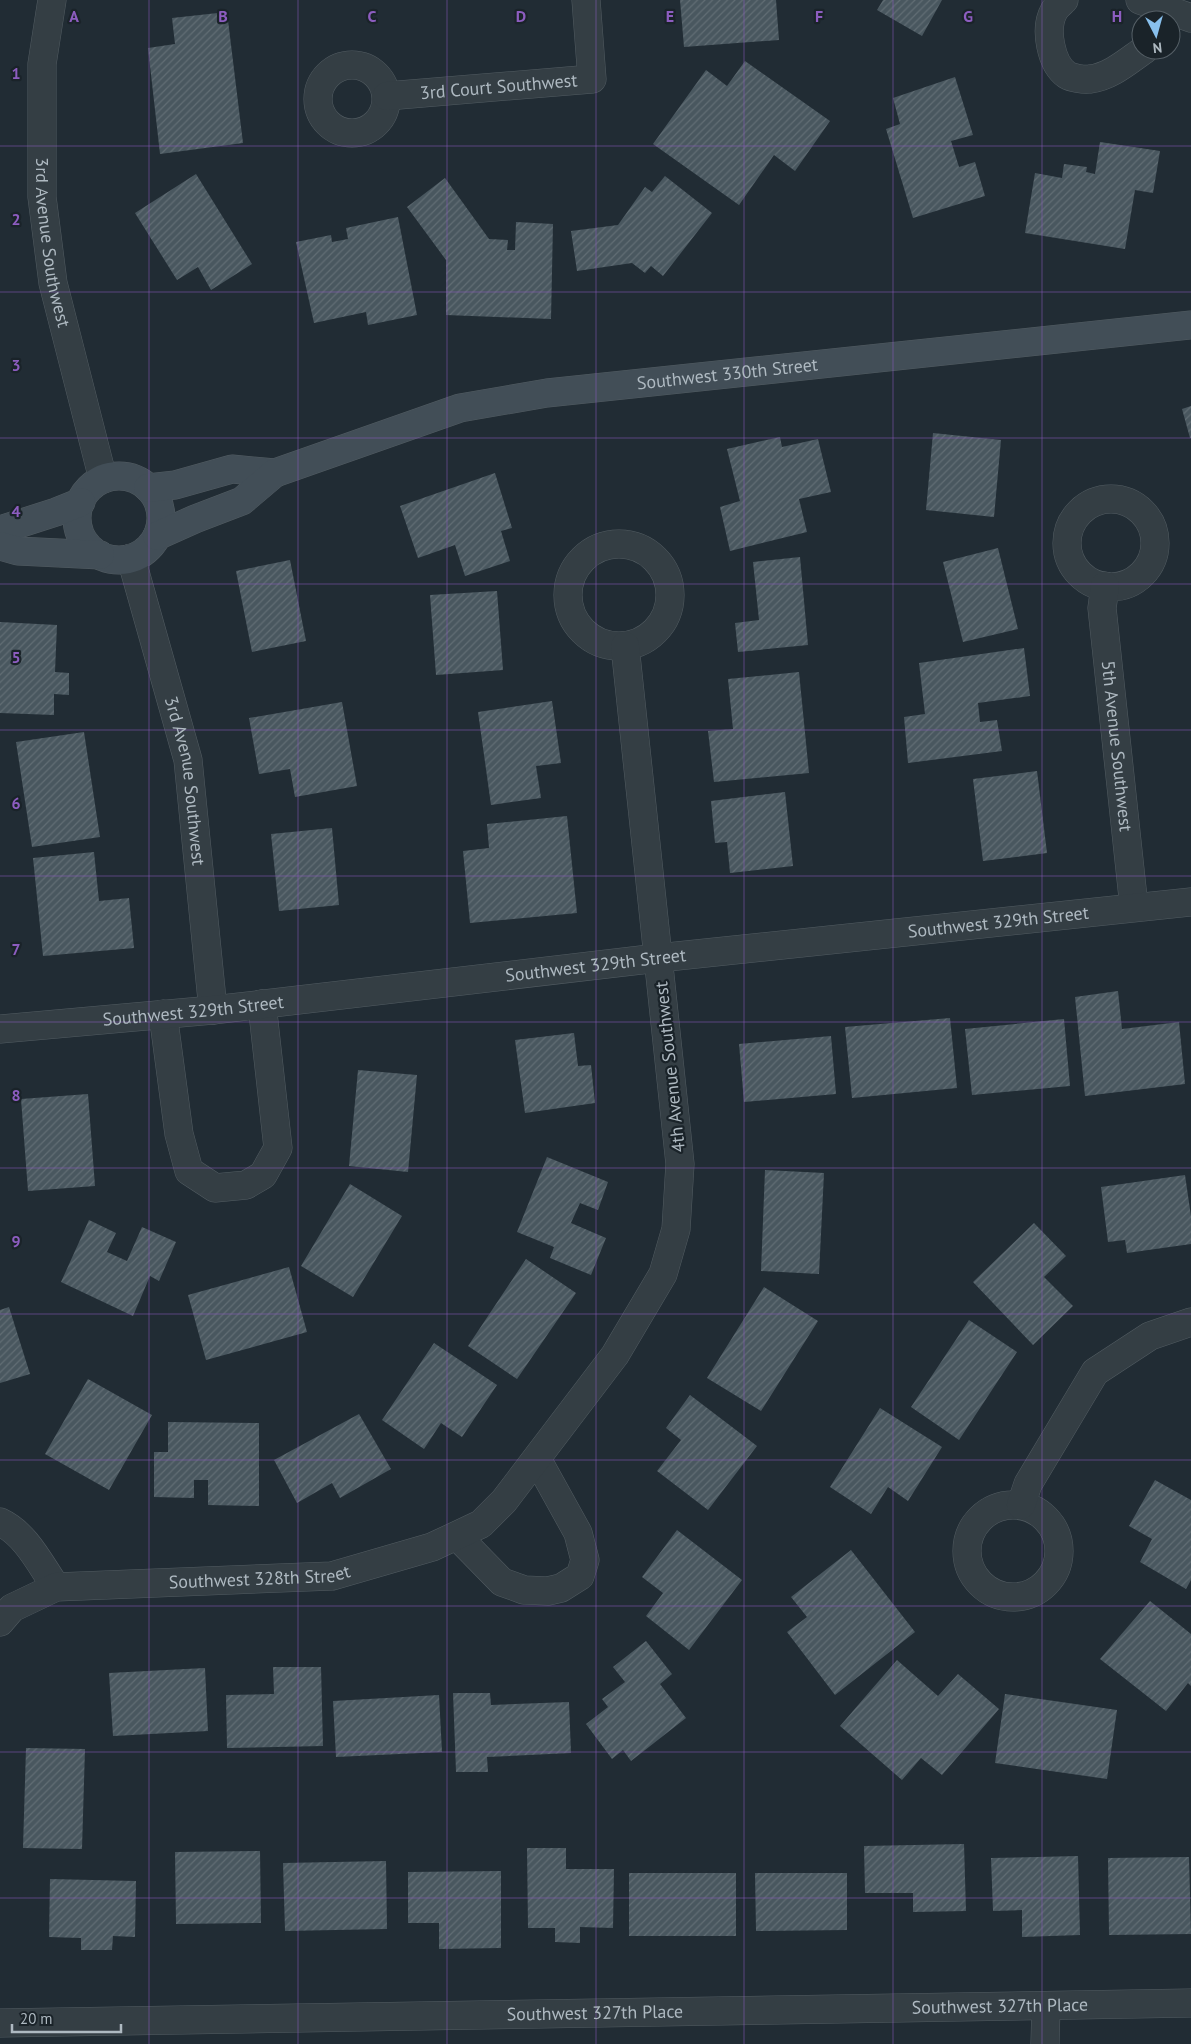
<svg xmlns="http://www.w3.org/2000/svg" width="1191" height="2044" font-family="'PT Sans',sans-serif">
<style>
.building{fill:url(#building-hatch)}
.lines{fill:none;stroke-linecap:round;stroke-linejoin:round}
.street-casing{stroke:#525c62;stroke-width:29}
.secondary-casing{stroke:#525c62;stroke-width:29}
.street{stroke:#343e44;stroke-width:28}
.secondary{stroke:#424e57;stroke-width:28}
.grid{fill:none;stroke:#8d5dc0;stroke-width:1;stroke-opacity:0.55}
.labels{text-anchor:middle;stroke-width:4.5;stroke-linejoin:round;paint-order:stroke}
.street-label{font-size:18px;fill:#aeb9c1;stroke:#1a2329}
.grid-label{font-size:16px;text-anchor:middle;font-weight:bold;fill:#8d5dc0;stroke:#1a2329;stroke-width:4.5;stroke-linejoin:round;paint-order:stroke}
</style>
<defs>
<pattern id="building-hatch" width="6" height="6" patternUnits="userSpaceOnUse" patternTransform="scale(1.25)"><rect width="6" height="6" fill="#49575f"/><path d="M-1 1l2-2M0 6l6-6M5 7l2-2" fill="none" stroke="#616d74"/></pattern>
</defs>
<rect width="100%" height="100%" fill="#212c34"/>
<path class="building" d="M680,0H776L779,40L684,47Z
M883,0H942L922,36L877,10Z
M227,12L243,143L160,154L148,48L175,44L172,18Z
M745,61L830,121L795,171L774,155L739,205L653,144L706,70L727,86Z
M955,77L973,135L951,141L959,167L975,162L985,196L913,218L886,129L900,124L893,98Z
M1100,142L1160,151L1153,193L1135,190L1125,249L1025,233L1035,173L1062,178L1064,164L1087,167L1086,172L1095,174Z
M196,174L252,264L211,290L198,267L177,280L135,213Z
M665,176L712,213L663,276L651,266L645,273L632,263L577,271L571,231L618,225L645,187L652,192Z
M445,178L489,239L508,240L507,250H515L516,222L553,224L551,319L446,315V260L407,207Z
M398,217L417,315L368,325L366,312L314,323L296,242L331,235L332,242L348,239L346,228Z
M1191,406V438H1190L1182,409Z
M933,433L1001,440L994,517L926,510Z
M780,437L782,447L818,439L831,492L799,499L807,532L730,551L720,507L740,501L727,449Z
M495,473L512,528L501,531L510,561L465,576L455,545L418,558L400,506Z
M998,548L1018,629L963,642L943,562Z
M800,557L808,645L738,652L735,623L759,620L753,562Z
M290,560L306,641L252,652L236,571Z
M497,591L503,670L436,675L430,595Z
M0,622L57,625L55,672L69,673V695L54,694V715L0,713Z
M1024,648L1030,696L978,703L980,722L997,720L1002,751L908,763L904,717L925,714L919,663Z
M799,672L809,773L714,782L708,731L733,729L728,679Z
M552,701L561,763L536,766L541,798L491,805L478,712Z
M342,702L357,786L295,797L290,769L259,774L249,718Z
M84,732L100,837L32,847L16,742Z
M1037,771L1047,853L983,861L973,779Z
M785,792L793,866L730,873L727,842L715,843L711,801Z
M567,816L577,913L470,923L463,851L489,848L487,824Z
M332,828L339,905L279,911L271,834Z
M94,852L99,901L129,898L134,948L43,956L33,858Z
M1118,991L1122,1029L1179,1022L1185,1084L1085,1096L1075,997Z
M950,1018L957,1088L852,1098L845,1027Z
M1064,1019L1070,1086L972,1095L965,1029Z
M574,1033L578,1066L591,1065L595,1103L525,1113L515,1040Z
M831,1036L836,1094L744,1102L739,1044Z
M358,1070L417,1075L408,1172L349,1166Z
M88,1094L95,1186L28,1191L21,1099Z
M547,1157L608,1182L598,1210L580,1203L571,1223L606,1238L591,1275L550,1258L554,1247L517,1232Z
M765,1170L824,1173L819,1274L761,1271Z
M1185,1175L1191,1216V1244L1127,1253L1125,1240L1108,1242L1101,1187Z
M350,1184L402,1216L353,1297L301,1266Z
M89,1220L116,1233L107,1252L127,1261L142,1227L176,1242L159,1281L150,1276L133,1316L61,1282Z
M1034,1223L1066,1256L1044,1277L1073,1306L1033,1345L973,1282Z
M526,1259L576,1293L517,1379L468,1346Z
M289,1267L307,1332L206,1360L188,1295Z
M764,1287L818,1321L761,1411L707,1378Z
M9,1307L30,1374L0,1383V1310Z
M969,1320L1017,1352L959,1440L911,1407Z
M434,1343L497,1385L462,1437L441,1423L424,1449L382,1420Z
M88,1379L152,1415L109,1490L45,1454Z
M690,1395L757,1446L708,1510L657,1471L681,1440L666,1428Z
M880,1408L942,1447L908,1501L888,1487L871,1514L830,1487Z
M359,1414L391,1469L340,1498L332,1483L297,1503L274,1460Z
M168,1422L259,1423V1506L208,1505V1480H194V1498L154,1497V1452H168Z
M1155,1480L1191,1500V1580L1186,1589L1140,1562L1152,1539L1129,1526Z
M677,1530L742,1580L689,1650L646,1616L663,1593L642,1577Z
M851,1550L915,1632L835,1695L787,1632L807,1617L791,1597Z
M1150,1601L1191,1634V1686L1188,1683L1166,1711L1100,1659Z
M646,1641L672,1674L660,1684L686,1718L631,1761L623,1750L612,1759L586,1724L608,1707L602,1699L625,1682L613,1667Z
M897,1660L938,1696L958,1674L999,1709L942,1775L921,1758L902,1780L840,1726Z
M273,1667H321L323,1746L227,1748L226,1695L274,1694Z
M205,1668L208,1731L113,1736L109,1673Z
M453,1693H490L491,1705L569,1702L571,1753L487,1757L488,1772H456Z
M1005,1694L1117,1710L1107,1779L995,1763Z
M439,1695L442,1752L336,1757L333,1701Z
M26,1748L85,1749L82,1849L23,1848Z
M964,1844L966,1911L913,1912V1893H865L864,1846Z
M527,1848H566V1869H614L613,1928L580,1927V1943L555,1942V1928H528Z
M260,1851L261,1923L176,1924L175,1852Z
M1078,1856L1080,1935L1022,1937V1910L993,1911L991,1858Z
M1189,1857L1191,1934L1109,1935L1108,1858Z
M386,1861L387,1929L285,1931L283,1863Z
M501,1871V1948L439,1949V1923H408V1872Z
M629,1873H736V1936H629Z
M755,1873H847V1930L756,1931Z
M50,1879L136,1881L135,1937L113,1936L112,1950H81V1938L49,1937Z"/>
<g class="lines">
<defs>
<g id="street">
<path id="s1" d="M52,0L42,64V197L53,283L103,479"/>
<path d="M1064,0C1061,3 1056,7 1054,11C1044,29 1051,64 1067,75C1072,78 1084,80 1090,79C1110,77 1128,61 1144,50"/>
<path d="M1140,0L1191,18"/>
<circle cx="352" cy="99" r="34"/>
<path id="s2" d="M387,96L592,79L586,0"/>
<circle cx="1111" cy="543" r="44"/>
<circle cx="619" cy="595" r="51"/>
<path id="s3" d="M131,558L188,760L213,1010"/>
<path id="s4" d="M1105,586L1102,608L1134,907"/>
<path d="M163,1014L179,1134L189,1171L215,1188L246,1185L263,1175L278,1148L262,1004"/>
<path id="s5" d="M0,1029L213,1010L658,958L1191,902"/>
<circle cx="1013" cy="1551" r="46"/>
<path d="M1021,1505L1028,1484L1095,1372L1150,1336L1191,1322"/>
<path d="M0,1522C26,1534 40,1564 56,1587"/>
<path d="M457,1536L502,1582L524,1590L548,1591L561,1588L580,1576L585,1560L578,1533L537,1459"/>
<path id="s6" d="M0,1622L12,1608L56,1587L332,1576L432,1547L481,1524L504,1501L615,1355L663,1274L676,1229L680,1164L625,646"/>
<path id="s7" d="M0,2023L1191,2003"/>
<path d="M1045,2044L1046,2006"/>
</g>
<g id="secondary">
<circle cx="119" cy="518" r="42"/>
<path d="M148,488L175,485L232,469L275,473"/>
<path d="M0,530L56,512L81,502"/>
<path id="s8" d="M157,536L195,519L242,501L275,473L460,408L547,393L1191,325"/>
<path d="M0,546L18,551L100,555"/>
</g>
</defs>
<use href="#street" class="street-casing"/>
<use href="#secondary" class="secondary-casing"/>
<use href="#street" class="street"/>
<use href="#secondary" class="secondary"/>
</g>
<path class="grid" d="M149,0V2044M298,0V2044M447,0V2044M596,0V2044M744,0V2044M893,0V2044M1042,0V2044M0,146H1191M0,292H1191M0,438H1191M0,584H1191M0,730H1191M0,876H1191M0,1022H1191M0,1168H1191M0,1314H1191M0,1460H1191M0,1606H1191M0,1752H1191M0,1898H1191"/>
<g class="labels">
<g class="street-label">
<text dy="6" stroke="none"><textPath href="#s2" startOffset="112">3rd Court Southwest</textPath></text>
<text dy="6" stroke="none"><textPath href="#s1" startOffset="244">3rd Avenue Southwest</textPath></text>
<text dy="6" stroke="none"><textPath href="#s8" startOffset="601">Southwest 330th Street</textPath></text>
<text dy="6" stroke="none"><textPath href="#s4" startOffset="161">5th Avenue Southwest</textPath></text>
<text dy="6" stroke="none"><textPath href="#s3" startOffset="230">3rd Avenue Southwest</textPath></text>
<text dy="6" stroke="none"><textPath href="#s5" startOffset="1004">Southwest 329th Street</textPath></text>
<text dy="6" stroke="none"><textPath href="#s5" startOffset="599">Southwest 329th Street</textPath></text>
<text dy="6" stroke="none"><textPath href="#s5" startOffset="194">Southwest 329th Street</textPath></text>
<text transform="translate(670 1067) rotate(-96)" y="6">4th Avenue Southwest</text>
<text dy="6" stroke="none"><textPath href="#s6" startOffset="271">Southwest 328th Street</textPath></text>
<text dy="6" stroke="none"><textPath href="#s7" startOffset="1000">Southwest 327th Place</textPath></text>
<text dy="6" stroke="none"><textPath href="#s7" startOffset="595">Southwest 327th Place</textPath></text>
</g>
</g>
<g class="grid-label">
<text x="74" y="22">A</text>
<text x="223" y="22">B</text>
<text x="372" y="22">C</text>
<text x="521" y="22">D</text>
<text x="670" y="22">E</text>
<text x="819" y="22">F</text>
<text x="968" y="22">G</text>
<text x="1117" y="22">H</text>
<text x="16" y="79">1</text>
<text x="16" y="225">2</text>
<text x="16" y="371">3</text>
<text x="16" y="517">4</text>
<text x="16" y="663">5</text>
<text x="16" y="809">6</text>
<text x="16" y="955">7</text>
<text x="16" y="1101">8</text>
<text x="16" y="1247">9</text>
</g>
<g transform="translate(1156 35) rotate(174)"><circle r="24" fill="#1a2329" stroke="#555f66"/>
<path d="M0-4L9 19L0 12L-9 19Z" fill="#88c0ed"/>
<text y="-8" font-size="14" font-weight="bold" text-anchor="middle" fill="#aeb9c1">N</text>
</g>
<path d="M12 2024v8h109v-8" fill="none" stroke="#aeb9c1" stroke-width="2.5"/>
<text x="20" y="2024" font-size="15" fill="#aeb9c1" stroke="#1a2329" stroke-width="4" paint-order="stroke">20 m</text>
</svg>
